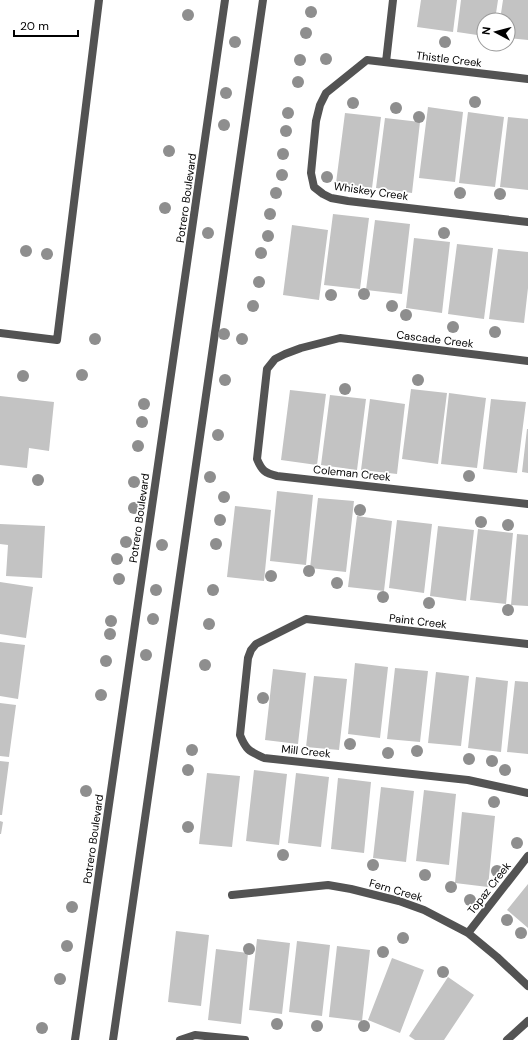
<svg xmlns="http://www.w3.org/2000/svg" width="528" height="1040" font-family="'DM Sans',sans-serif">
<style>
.building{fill:#c3c3c3}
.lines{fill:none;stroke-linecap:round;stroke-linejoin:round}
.service{stroke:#535353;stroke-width:8}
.minor{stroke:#535353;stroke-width:8}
.tertiary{stroke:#535353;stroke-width:8}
.tree{fill:#8e8e8e}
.labels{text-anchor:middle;stroke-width:3.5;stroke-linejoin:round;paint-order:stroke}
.street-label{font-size:11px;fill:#000;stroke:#fff}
</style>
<rect width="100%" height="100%" fill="#fff"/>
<path class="building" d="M421,0H457L453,32L417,27Z
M461,0H498L495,20H484V36L457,32Z
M503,0H528V40L508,38V20H500Z
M428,107L463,112L455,182L419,178Z
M468,112L504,117L495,187L459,183Z
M345,113L381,117L372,188L336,183Z
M508,117L528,119V190L500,187Z
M385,118L420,122L412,193L376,188Z
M333,214L369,218L360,289L324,285Z
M375,220L410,224L402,294L366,290Z
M292,225L328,230L319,300L283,295Z
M414,238L450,242L442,313L406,308Z
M457,244L493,248L484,319L448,314Z
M498,249L528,252V288L524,323L489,319Z
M411,389L447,393L438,464L402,459Z
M290,390L326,394L317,465L281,460Z
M449,393L486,398L477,468L441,464Z
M330,395L366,399L357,470L321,465Z
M0,396L54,402L49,451L29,448L27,468L0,465Z
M370,399L405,404L397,474L361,470Z
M491,399L526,402L517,473L483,469Z
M527,429H528V473L522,472Z
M277,491L313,495L306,565L270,561Z
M318,498L354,501L346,572L310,568Z
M235,506L271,510L264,581L227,577Z
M357,516L392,521L384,591L348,587Z
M397,520L432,524L424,593L389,588Z
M0,524L45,526L42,578L6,576L8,545L0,544Z
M438,526L474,530L466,601L430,596Z
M478,529L513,533L506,604L470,600Z
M517,534L528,535V606L511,605Z
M0,582L33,587L26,638L0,634Z
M0,642L25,645L18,699L0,696Z
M355,663L388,667L380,738L348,734Z
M395,668L428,671L420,742L387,739Z
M273,669L306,673L298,744L265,740Z
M436,672L469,676L461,746L428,743Z
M314,676L347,679L339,750L306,747Z
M476,677L508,681L501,752L468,748Z
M515,681L528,682V754L507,752Z
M0,703L16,705L9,757L0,756Z
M0,761L9,762L2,815H0Z
M254,770L287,774L279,845L246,841Z
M207,773L240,776L232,847L199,844Z
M296,773L329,777L321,847L288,843Z
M338,778L371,782L364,853L331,849Z
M381,787L414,791L406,862L373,858Z
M424,790L456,794L449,865L416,861Z
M462,812L495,816L488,887L455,883Z
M0,821L3,822L1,834H0Z
M528,884V928L507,910Z
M176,931L209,935L201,1006L168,1002Z
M257,939L290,943L282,1014L249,1010Z
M297,941L330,945L322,1016L289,1012Z
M337,946L370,950L362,1021L329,1017Z
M216,949L248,953L241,1024L208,1020Z
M392,958L424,970L400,1033L368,1020Z
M448,977L474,995L444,1040H415L409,1036Z"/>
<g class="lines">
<path class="service" d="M0,333L57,340L99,0"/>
<path class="minor" d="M386,62L393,0
M528,79L367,60L326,93L320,105L316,121L311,173L314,187L323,194L331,198L348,201L528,222
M528,361L340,338L301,348L285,354L275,359L267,369L257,459C262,471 265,473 277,476L528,504
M528,644L306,619L256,644L251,650L248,658L240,735C246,750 249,751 264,758L468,780L528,793
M232,895L328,885L351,889L399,901L424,910L468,933L497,957L528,986
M468,933L528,856
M180,1040L195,1035L245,1040
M507,1040L528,1021"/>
<path class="tertiary" d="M75,1040L225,0
M113,1040L263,0"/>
</g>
<g class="tree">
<circle cx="311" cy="12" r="6"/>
<circle cx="188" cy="15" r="6"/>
<circle cx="306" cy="33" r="6"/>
<circle cx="235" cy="42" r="6"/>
<circle cx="445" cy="42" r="6"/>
<circle cx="326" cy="59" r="6"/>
<circle cx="300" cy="60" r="6"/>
<circle cx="298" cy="82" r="6"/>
<circle cx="226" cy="93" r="6"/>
<circle cx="475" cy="102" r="6"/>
<circle cx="353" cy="103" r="6"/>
<circle cx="396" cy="108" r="6"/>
<circle cx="288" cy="113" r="6"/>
<circle cx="419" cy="117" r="6"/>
<circle cx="224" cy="125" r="6"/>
<circle cx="286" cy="131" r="6"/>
<circle cx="169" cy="151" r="6"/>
<circle cx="283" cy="154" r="6"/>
<circle cx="282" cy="175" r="6"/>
<circle cx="327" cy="177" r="6"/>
<circle cx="276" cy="193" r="6"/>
<circle cx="460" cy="193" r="6"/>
<circle cx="500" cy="194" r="6"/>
<circle cx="165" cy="208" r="6"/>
<circle cx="270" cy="214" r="6"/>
<circle cx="208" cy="233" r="6"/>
<circle cx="444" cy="233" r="6"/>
<circle cx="268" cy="236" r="6"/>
<circle cx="26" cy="251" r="6"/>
<circle cx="261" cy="253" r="6"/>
<circle cx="47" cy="254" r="6"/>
<circle cx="259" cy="282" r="6"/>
<circle cx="364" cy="294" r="6"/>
<circle cx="331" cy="295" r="6"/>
<circle cx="253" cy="306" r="6"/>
<circle cx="392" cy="306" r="6"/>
<circle cx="406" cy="315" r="6"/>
<circle cx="453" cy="327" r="6"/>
<circle cx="495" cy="332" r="6"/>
<circle cx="224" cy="334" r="6"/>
<circle cx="95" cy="339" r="6"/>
<circle cx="242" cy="339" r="6"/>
<circle cx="82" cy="375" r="6"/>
<circle cx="23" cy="376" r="6"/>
<circle cx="225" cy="380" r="6"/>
<circle cx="418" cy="380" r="6"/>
<circle cx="345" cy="389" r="6"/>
<circle cx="144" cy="404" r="6"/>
<circle cx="142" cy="422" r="6"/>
<circle cx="218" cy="435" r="6"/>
<circle cx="138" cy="446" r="6"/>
<circle cx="469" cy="476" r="6"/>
<circle cx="210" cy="477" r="6"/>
<circle cx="38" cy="480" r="6"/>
<circle cx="134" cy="482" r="6"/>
<circle cx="224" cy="497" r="6"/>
<circle cx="134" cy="508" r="6"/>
<circle cx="360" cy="510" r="6"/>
<circle cx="220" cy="520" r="6"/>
<circle cx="481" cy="522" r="6"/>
<circle cx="508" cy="525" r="6"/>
<circle cx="126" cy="542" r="6"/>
<circle cx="216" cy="544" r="6"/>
<circle cx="162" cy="545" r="6"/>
<circle cx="117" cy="559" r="6"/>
<circle cx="309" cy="571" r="6"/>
<circle cx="271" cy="576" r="6"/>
<circle cx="119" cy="579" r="6"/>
<circle cx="337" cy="583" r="6"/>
<circle cx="156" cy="590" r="6"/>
<circle cx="213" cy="590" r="6"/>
<circle cx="383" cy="597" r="6"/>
<circle cx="429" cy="603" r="6"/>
<circle cx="508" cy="610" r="6"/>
<circle cx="153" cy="619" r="6"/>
<circle cx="111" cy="621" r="6"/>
<circle cx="209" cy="624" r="6"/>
<circle cx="110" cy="634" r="6"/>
<circle cx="146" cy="655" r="6"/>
<circle cx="106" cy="661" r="6"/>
<circle cx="205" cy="665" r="6"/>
<circle cx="101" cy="695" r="6"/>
<circle cx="263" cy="698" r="6"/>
<circle cx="350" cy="744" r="6"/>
<circle cx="192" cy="750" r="6"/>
<circle cx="417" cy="751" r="6"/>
<circle cx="388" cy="753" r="6"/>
<circle cx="469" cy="759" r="6"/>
<circle cx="492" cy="761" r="6"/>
<circle cx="188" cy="770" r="6"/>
<circle cx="505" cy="770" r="6"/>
<circle cx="86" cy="791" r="6"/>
<circle cx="494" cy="802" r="6"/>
<circle cx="188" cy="827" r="6"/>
<circle cx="517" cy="843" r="6"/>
<circle cx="283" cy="855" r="6"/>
<circle cx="373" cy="865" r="6"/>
<circle cx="497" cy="871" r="6"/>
<circle cx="425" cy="875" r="6"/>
<circle cx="451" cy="887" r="6"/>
<circle cx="470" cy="900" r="6"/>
<circle cx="72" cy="907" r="6"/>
<circle cx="507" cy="920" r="6"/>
<circle cx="521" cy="933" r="6"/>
<circle cx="403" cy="938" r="6"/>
<circle cx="67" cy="946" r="6"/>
<circle cx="249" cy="949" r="6"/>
<circle cx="383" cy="952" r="6"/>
<circle cx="443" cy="972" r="6"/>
<circle cx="60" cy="979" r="6"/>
<circle cx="277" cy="1024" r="6"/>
<circle cx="317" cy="1026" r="6"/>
<circle cx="364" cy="1026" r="6"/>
<circle cx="42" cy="1028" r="6"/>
</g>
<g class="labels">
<g class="street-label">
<text transform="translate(449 59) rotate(7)" y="4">Thistle Creek</text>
<text transform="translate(371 191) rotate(8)" y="4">Whiskey Creek</text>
<text transform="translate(186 198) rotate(-82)" y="4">Potrero Boulevard</text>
<text transform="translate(435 339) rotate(7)" y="4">Cascade Creek</text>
<text transform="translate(352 473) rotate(6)" y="4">Coleman Creek</text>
<text transform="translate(139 518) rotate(-82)" y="4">Potrero Boulevard</text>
<text transform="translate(418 621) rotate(7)" y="4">Paint Creek</text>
<text transform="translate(306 751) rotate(6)" y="4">Mill Creek</text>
<text transform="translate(93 839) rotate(-82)" y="4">Potrero Boulevard</text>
<text transform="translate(489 888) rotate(-52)" y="4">Topaz Creek</text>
<text transform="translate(396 890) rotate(16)" y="4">Fern Creek</text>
</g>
</g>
<g transform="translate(496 32) rotate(277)"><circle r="19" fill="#ffffff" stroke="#999999"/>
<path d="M0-3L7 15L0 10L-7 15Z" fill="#000000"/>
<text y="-6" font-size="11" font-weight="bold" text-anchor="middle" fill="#000000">N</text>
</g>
<path d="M14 30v6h64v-6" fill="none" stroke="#000000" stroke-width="2"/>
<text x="20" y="30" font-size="12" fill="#000000" stroke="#ffffff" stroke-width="3" paint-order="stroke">20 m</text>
</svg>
